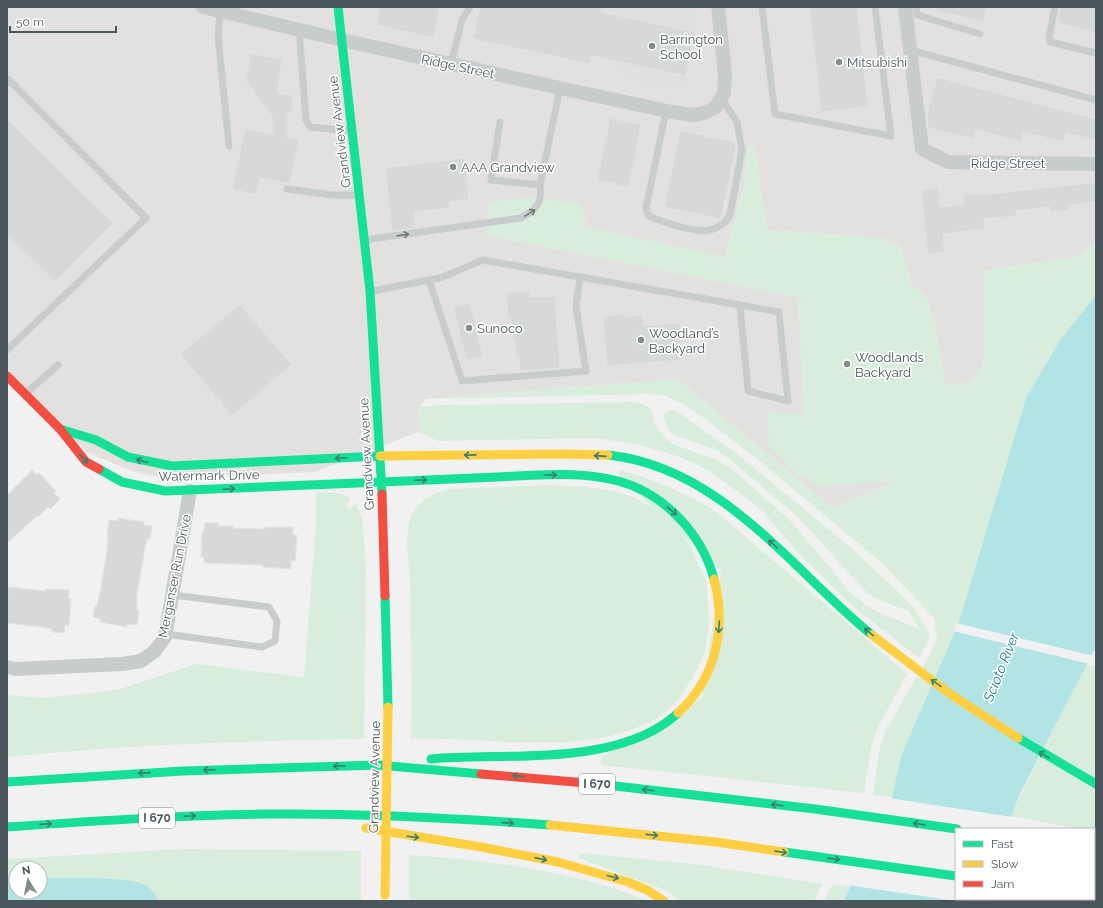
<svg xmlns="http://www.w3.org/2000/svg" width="1103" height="908" font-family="Raleway,sans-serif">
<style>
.commercial{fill:#e2e1df}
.education{fill:#dfe0e0}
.green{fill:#d9eddd}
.water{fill:#b2e4e6}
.pier{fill:#f1f1f1}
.building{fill:#d7d9d9;stroke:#e3e3e4}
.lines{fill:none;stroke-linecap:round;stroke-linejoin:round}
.lane{stroke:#c9cccd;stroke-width:7}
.street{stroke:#c9cccd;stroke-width:14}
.fast{stroke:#16e098;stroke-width:9}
.slow{stroke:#ffcf43;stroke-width:9}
.jam{stroke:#f24e42;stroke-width:9}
.slow-bridge{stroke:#ffcf43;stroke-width:9}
.oneway{stroke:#70797d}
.oneway2{stroke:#3a7f6d}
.poi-dot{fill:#848c90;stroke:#fff;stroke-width:1.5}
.labels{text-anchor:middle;stroke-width:3;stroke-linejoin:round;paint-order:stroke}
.shield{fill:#fff;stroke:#80898c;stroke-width:1}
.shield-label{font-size:12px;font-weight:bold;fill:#4a565b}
.poi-label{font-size:13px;fill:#4a565b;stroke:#fff;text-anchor:start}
.street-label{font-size:13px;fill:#4a565b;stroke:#fff}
.water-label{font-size:14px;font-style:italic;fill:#1c8085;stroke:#fff}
</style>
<rect width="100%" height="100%" fill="#f1f1f1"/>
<path class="commercial" d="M7,7H1096V243L1075,257L983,271V365L969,383L945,385L934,321L926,297L911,285L901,247L884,238L767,230L748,146L744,188L725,257L586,227L486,235L802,298L803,303L889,316L900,480L833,508L677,379L426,399L419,407L420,420L423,426L418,432L315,472L192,477H159L134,472L87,452L7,375Z"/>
<path class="education" d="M621,7H671L698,13L682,91L624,80L626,68L609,64Z"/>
<path class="green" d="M755,145L767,230L884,238L901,247L911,285L926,297L934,321L945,385L969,382L983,365V271L1075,257L1096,243V295L1060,340L1026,398L959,622L901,756L892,797L873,795L880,746L887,728L930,654L937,638L934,618L883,564L762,463L707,420L681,403L666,396L650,394L426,399L677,379L833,508L899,481L819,486L795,473L769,447L767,412L804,414L798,299L802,300V298L486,235L488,202L532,197L581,204L587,227L725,257L744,188L748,146Z
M635,402L645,405L652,411L655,425L663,436L672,444L718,460L733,470L790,520L850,592L867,606L882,614L919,629L909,611L878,600L867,593L796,515L727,457L714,449L674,435L667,428L663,415L666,411L675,410L737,454L850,547L891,585L913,607L929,633L928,642L919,658L855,608L799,554L765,514L752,502L706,469L680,457L637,444L594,438L438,441L418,432L423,426L420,420L419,407L438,405Z
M620,470C655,480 682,491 714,510L907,674L877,729L871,747L864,793L601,765L600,758L702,698L721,571L619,476Z
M553,485C579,487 608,487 633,497C653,506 676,524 688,543C693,549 695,558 699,565C701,570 705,576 706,581C708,588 707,595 708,602C711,633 706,659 688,685C678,700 671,710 655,719C587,758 487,736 411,739C412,688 411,637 410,587C410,568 403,531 412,514C421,499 435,492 452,489Z
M316,492C329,492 339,491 351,498L346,505L350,509L356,503L362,518L366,567L364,739C245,741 126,745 7,757V695L45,698L117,690L196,664L304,677L316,524Z
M1087,664L1096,667V832L1094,831V829H1080L1010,816Z
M184,849L361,851V901H158C156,895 153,890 147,887C130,875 63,879 40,878V868H16V878L7,879V859Z
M580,853L695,864L822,884L814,901H680L668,891L578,858Z
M409,855C485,860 579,871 648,901H409Z
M832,885L849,886L843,901H824Z"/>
<path class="water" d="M1096,295V647L1022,790L1005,829H956V899L972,901H843L892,797L901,756L959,622L1026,398L1060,340Z
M16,878V892H40V878C63,879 130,875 147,886C153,890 156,895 158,901H7V879Z"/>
<path class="pier" d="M956,623L1094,656L1090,664L953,631Z
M889,798L1012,817L1007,829H956V899H975V901H957L847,885Z"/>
<path class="building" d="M380,7H440L434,38L376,25Z
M480,7H602L601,12L695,32L686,76L592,56L590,64L473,39Z
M809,7H857L868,107L821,112Z
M938,7H987L983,22L937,11Z
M1060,7H1096V33L1057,23Z
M250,53L282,59L278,93L292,95L293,110L288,113V138L299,140L290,184L260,178L256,195L232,189L245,129L272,134V116L246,82Z
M937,77L1096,119V140L1066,133L1063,142L1023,132L1021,142L977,130L974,139L928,128L927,115Z
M610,118L641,124L629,187L597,181Z
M7,119L113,223L55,282L7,235Z
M680,130L735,142L736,148L721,219L664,207Z
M464,158L469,199L449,202L450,208L414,212L416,228L392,231L385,168Z
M1086,183L1096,184V202L1069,205L1070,210L1050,212V207L1016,211L1017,216L984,219L985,229L943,234L945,252L928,254L921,190L938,188L940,207L964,204L963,195L981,193V195Z
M530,291V297L555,296L560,368L520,371L519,357H516L515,340H513L511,319H508L506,292Z
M470,303L483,356L466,360L453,307Z
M240,304L292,365L232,416L180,354Z
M626,314V317L643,315L644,325L680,323L683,360L607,366L603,316Z
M32,470L36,475L39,473L56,491L54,493L60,499L50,509L48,507L38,517L37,516L7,543V495Z
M118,518L144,522V525L152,526L150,539H147L145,548L137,594V610L139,611L137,625L127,624V627L100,622L101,619L93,617L95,605H97L101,588L107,550L108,534L107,533L109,520L117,521Z
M205,523H218V526H233V528L265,529V527H293V535H297L295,561H291V569L263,567V565L204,563V557H201L202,531L204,532Z
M8,587L46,591V589L55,590V589L69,590L68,598L71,599L69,626L65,625L64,633L52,632V629L42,627L7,623Z"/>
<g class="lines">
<path class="lane" d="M762,7L775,114L891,136L875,7
M916,7L917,15L980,34
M1055,7L1049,38L1050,42L1096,53
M220,11L218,36L229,146
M299,29L306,120L310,127L351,131
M910,50L1096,100
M451,64L462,20L470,7
M7,83L9,80L146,218L7,350
M666,111L646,208L648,215C656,220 665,222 674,225C695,231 717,237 730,215L742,150L737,122L721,98
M500,122L491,180L540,185
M287,189L332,195H358
M364,240L521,218C536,210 543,203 540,185L560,88
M429,280L462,381L586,371L576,306L580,277
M372,291L440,278L483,260L740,305L779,312L788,401L748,391L740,305
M25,394L58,365
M166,634L262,647L275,641L277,621L269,607L173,595"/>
<path class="street" d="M203,7L342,40L560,88L672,112L693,115L704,113L715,108L724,93L725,74L718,7
M905,7L922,149L948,162L1096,164
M7,667L16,669L122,664L141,661L155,651L165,637L190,491"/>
<path class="fast" d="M338,7L370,291L382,494
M60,429L96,440L128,457L172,466L380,456
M608,455C721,467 790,568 872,635
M99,469L122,482L165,491L382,482
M382,482C420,480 459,479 497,477C537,475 580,471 618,481C664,493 702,534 714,579
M385,596L388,707
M1018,738L1096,784
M431,759C506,752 619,768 678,713
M7,782L183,771L378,765L481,774
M598,784L815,809L957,829
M7,827C94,821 182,815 269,814C363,813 456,818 550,825
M1094,850H1096
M784,852L956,876
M1094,899H1096"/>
<path class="slow" d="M380,456L564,454L608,455
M872,635L950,694L1018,738
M678,713C716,678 727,628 714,579
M550,825L716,842L784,852
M366,828L481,847L558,862L628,882L647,890L664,901"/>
<path class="jam" d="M7,376L60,429L86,462L99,469
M382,494L385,596
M481,774L598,784"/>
<path class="slow-bridge" d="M385,895L388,707"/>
</g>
<defs><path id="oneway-shaft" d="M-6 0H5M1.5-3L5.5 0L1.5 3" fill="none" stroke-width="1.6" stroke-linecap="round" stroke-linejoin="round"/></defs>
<g class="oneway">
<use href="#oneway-shaft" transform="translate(530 213) rotate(-32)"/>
<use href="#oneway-shaft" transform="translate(403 235) rotate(-8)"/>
</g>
<g class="oneway2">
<use href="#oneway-shaft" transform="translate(470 455) rotate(179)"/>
<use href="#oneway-shaft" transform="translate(600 456) rotate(-176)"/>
<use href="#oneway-shaft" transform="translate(341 458) rotate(177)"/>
<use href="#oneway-shaft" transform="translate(84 459) rotate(47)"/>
<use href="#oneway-shaft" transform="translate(142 461) rotate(-165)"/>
<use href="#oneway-shaft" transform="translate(551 475) rotate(2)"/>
<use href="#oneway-shaft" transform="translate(421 480) rotate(-2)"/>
<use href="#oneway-shaft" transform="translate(229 489) rotate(-3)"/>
<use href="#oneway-shaft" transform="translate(672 511) rotate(39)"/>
<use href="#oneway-shaft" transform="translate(773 544) rotate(-137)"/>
<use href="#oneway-shaft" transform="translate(719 627) rotate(94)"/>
<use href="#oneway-shaft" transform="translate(869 632) rotate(-141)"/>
<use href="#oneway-shaft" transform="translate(936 683) rotate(-145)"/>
<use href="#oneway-shaft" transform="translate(1044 755) rotate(-148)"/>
<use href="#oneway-shaft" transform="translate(339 766) rotate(179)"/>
<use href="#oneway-shaft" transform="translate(209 770) rotate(178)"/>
<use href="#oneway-shaft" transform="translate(144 773) rotate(176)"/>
<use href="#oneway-shaft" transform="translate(518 776) rotate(-174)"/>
<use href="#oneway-shaft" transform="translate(648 790) rotate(-173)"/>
<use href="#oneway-shaft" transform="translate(777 805) rotate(-173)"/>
<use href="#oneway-shaft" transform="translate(190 816) rotate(-3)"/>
<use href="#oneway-shaft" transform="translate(508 823) rotate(4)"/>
<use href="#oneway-shaft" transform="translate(46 824) rotate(-4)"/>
<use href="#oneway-shaft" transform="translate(919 824) rotate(-172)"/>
<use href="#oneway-shaft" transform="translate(652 835) rotate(6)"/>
<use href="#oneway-shaft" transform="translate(413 837) rotate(7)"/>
<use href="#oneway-shaft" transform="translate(781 852) rotate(8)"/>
<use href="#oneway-shaft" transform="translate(541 859) rotate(11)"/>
<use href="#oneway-shaft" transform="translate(834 859) rotate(7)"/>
<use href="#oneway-shaft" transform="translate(613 877) rotate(15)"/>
</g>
<g class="poi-dot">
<circle cx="652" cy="46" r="4"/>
<circle cx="839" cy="62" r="4"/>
<circle cx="453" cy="167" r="4"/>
<circle cx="469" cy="328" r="4"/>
<circle cx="641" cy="340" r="4"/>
<circle cx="847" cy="364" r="4"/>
</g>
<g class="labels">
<g class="shield">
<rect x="579" y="774" width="36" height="20" rx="3"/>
<rect x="139" y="808" width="36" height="20" rx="3"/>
</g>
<g class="shield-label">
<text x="597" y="788">I 670</text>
<text x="157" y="822">I 670</text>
</g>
<g class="poi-label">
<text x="660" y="44">Barrington<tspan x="660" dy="15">School</tspan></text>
<text x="847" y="67">Mitsubishi</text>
<text x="461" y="172">AAA Grandview</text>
<text x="477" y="333">Sunoco</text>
<text x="649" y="338">Woodland’s<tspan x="649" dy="15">Backyard</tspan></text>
<text x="855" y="362">Woodlands<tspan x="855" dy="15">Backyard</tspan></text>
</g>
<g class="street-label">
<text transform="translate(458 66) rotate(12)" y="5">Ridge Street</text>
<text transform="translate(339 132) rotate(-97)" y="5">Grandview Avenue</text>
<text x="1008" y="168">Ridge Street</text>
<text transform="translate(366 454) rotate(-93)" y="5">Grandview Avenue</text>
<text transform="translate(209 475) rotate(-1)" y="5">Watermark Drive</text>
<text transform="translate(174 576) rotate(-79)" y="5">Merganser Run Drive</text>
<text transform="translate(374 777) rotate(-89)" y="5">Grandview Avenue</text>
</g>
<g class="water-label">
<text transform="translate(1001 667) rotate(-68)" y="5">Scioto River</text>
</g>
</g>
<rect width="1103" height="908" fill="none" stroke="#4a565b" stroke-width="16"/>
<rect x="955" y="828" width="140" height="72" fill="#ffffff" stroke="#b7bbbd"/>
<rect x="963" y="841" width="20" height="6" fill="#16e098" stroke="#b7bbbd"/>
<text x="991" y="848" font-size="12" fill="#4a565b">Fast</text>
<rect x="963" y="861" width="20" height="6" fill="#ffcf43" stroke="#b7bbbd"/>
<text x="991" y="868" font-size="12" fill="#4a565b">Slow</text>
<rect x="963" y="881" width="20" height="6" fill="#f24e42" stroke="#b7bbbd"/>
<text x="991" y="888" font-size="12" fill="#4a565b">Jam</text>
<g transform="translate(28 880) rotate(350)"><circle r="19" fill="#ffffff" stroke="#b7bbbd"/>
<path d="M0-3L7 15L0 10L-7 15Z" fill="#848c90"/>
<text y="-6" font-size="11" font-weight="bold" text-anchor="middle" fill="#4a565b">N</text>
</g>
<path d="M10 26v6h106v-6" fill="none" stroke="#4a565b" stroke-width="2"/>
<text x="16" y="26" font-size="12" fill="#4a565b" stroke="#ffffff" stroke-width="3" paint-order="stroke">50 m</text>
</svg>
